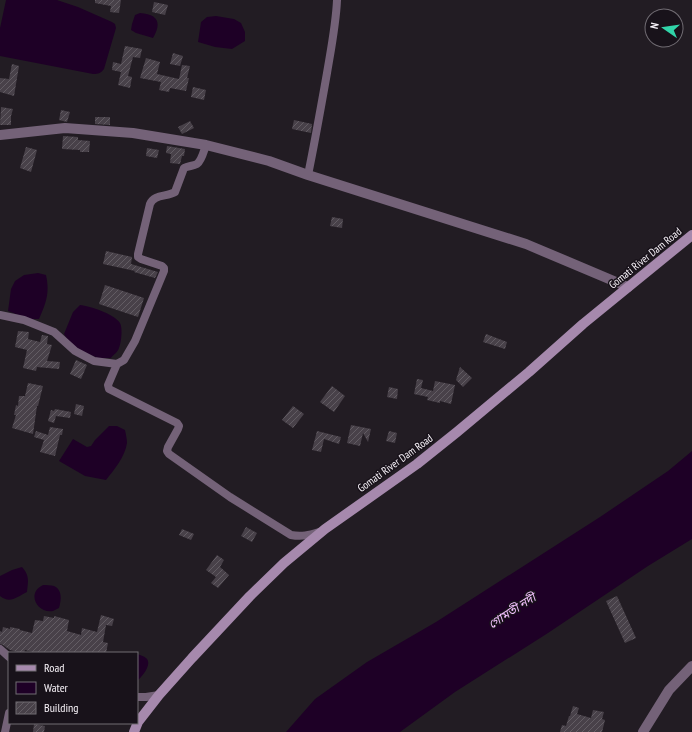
<svg xmlns="http://www.w3.org/2000/svg" width="692" height="732" font-family="'PT Sans Narrow','Noto Sans Bengali',sans-serif">
<style>
.water{fill:#1e0026}
.building{fill:url(#building-hatch)}
.lines{fill:none;stroke-linecap:round;stroke-linejoin:round}
.minor{stroke:#746278;stroke-width:8}
.tertiary{stroke:#746278;stroke-width:10}
.secondary{stroke:#a689ad;stroke-width:10}
.labels{text-anchor:middle;stroke-width:3;stroke-linejoin:round;paint-order:stroke}
.street-label{font-size:11px;fill:#f7f2f8;stroke:#18121a}
.water-label{font-size:12px;font-style:italic;fill:#f2c1fd;stroke:#18121a}
</style>
<defs>
<pattern id="building-hatch" width="6" height="6" patternUnits="userSpaceOnUse"><rect width="6" height="6" fill="#484149"/><path d="M-1 1l2-2M0 6l6-6M5 7l2-2" fill="none" stroke="#635d64"/></pattern>
</defs>
<rect width="100%" height="100%" fill="#221c23"/>
<path class="water" d="M6,0H57L78,7L112,22L115,24L116,28L104,69C101,73 99,74 93,74L0,56V28Z
M140,13C158,14 162,23 153,38L136,33L131,30L132,24L135,15Z
M216,16L234,19L241,23L245,32V41L232,49L215,47L198,42L201,22L207,17Z
M38,273L46,275C50,293 46,303 39,319H29L8,311L11,289L15,281L24,275Z
M80,305C90,306 114,314 120,323C123,329 121,343 119,348C118,352 113,355 111,358H98L72,347L64,334L73,312Z
M109,426H117L125,430C126,435 127,439 127,443C125,457 114,470 106,480L85,476L59,461L73,439L87,447L91,446L95,440Z
M692,451V539L648,566L548,633L455,692L400,732H286L315,699L367,662L436,622L600,517L668,471Z
M22,567C30,576 28,581 27,592C17,597 10,604 0,596V576L12,570Z
M43,585C46,585 51,585 54,586C63,590 61,601 59,608C57,609 55,610 53,611C37,614 26,593 43,585Z
M137,654C140,655 144,656 146,658C153,664 142,677 137,681Z"/>
<path class="building" d="M95,0H121L119,13L110,12L111,6L95,3Z
M154,2L168,5L165,15L152,12Z
M125,46L142,49L140,58L133,57L128,76L132,77L130,88L118,85L121,72L112,70L113,62L121,64Z
M173,53L183,56L180,66L170,64Z
M146,58L160,62L157,74L179,79L182,65L190,66L187,78H189L186,91L170,88L169,92L159,90L161,82L140,78Z
M12,64L19,66L14,96L0,92V78L9,79Z
M193,87L206,90L204,100L191,97Z
M1,107L13,109L11,116V125H0Z
M61,110L70,112L67,122L59,120Z
M95,117H110V125L95,124Z
M294,120L312,124L311,133L292,129Z
M190,121L194,128L182,134L178,127Z
M63,136L78,137V140L90,141L89,152H80V150L62,149Z
M167,146L185,149L184,156H182L180,164L170,163L171,154L166,153Z
M26,147L37,150L31,172L20,168Z
M147,148L159,150L157,158L146,156Z
M332,217L343,219L342,228L330,226Z
M106,251L132,257L131,264L158,272L155,278L134,272L135,271L103,264Z
M105,285L144,298L138,317L99,304Z
M18,331L29,332L28,339L40,342L42,335L48,336L47,344L52,345L47,361L60,362L59,369L37,367L36,371L23,368L27,350L15,347Z
M486,334L507,342L505,349L483,342Z
M76,360L87,365L81,379L70,374Z
M460,367L472,378L463,387L456,380Z
M417,379L423,380L421,388L433,391L435,381L455,385L451,404L440,401V403L427,400L428,397L414,394Z
M28,383L43,386L38,406H37L33,434L12,428L16,415H14L16,405L18,406L19,396H25Z
M332,386L345,396L334,412L320,402Z
M389,387L398,389L397,399L387,397Z
M76,404L84,406L82,416L74,414Z
M293,406L304,414L293,428L282,420Z
M55,409L71,412L70,418L56,416L54,423L48,421L51,410L54,411Z
M351,425L371,429L368,442L363,433L360,446L347,443Z
M50,427L63,429L62,435H60L55,456L40,452L44,440L34,437L36,431L48,435Z
M317,431L341,437L339,444L324,439L321,452L312,450Z
M389,431L397,433L395,443L386,441Z
M246,527L257,533L252,542L241,536Z
M182,529L194,534L191,540L179,535Z
M217,555L224,560L220,567L229,575L218,588L211,583L216,577L206,570Z
M617,596L636,638L625,643L606,601Z
M101,615L114,619L112,626L106,625L103,642L108,643L106,653H37L25,650L24,653H21L10,650L3,645L0,644V631L2,632L3,627L10,629V627L20,629V630L32,633L35,620L43,621L44,616L54,618V616L69,620L67,631L81,635L82,628L97,632Z
M573,706L579,708L577,714L591,718L593,710L604,712L602,719L605,720L602,732H560L562,725L566,726L569,716H570Z
M34,724L45,726L44,732H33Z"/>
<g class="lines">
<path class="minor" d="M308,175C315,141 321,107 327,73C331,49 336,24 337,0
M0,315L24,320L54,332L75,351L94,361L117,364L124,360L135,341L164,271V268L162,266L141,259L138,257V254L150,204C154,194 167,197 175,192L184,168C188,166 193,166 197,164C202,160 204,150 206,145
M117,364L108,385L109,389L177,423L179,426L178,429L168,447L167,451L169,454L230,497L291,535C302,537 309,535 319,532
M0,649L9,657
M137,697H146L159,695
M5,732L9,713"/>
<path class="tertiary" d="M0,135L65,128L133,133L206,145L269,161L308,175L526,244L628,287
M643,732L669,690L692,666"/>
<path class="secondary" d="M134,732L138,722L159,695L192,658L250,596L284,563L325,529L417,464L457,432L529,372L583,324L692,235"/>
</g>
<g class="labels">
<g class="street-label">
<text transform="translate(645 258) rotate(-39)" y="4">Gomati River Dam Road</text>
<text transform="translate(395 463) rotate(-36)" y="4">Gomati River Dam Road</text>
</g>
<g class="water-label">
<text transform="translate(512 611) rotate(-33)" y="4">গোমতী নদী</text>
</g>
</g>
<rect x="8" y="652" width="130" height="72" fill="#18121a" stroke="#716c73"/>
<rect x="16" y="665" width="20" height="6" fill="#a689ad" stroke="#716c73"/>
<text x="44" y="672" font-size="12" fill="#f7f2f8">Road</text>
<rect x="16" y="682" width="20" height="12" fill="#1e0026" stroke="#716c73"/>
<text x="44" y="692" font-size="12" fill="#f7f2f8">Water</text>
<rect x="16" y="702" width="20" height="12" fill="url(#building-hatch)" stroke="#716c73"/>
<text x="44" y="712" font-size="12" fill="#f7f2f8">Building</text>
<g transform="translate(664 28) rotate(283)"><circle r="19" fill="#18121a" stroke="#716c73"/>
<path d="M0-3L7 15L0 10L-7 15Z" fill="#31d4a9"/>
<text y="-6" font-size="11" font-weight="bold" text-anchor="middle" fill="#f7f2f8">N</text>
</g>
</svg>
